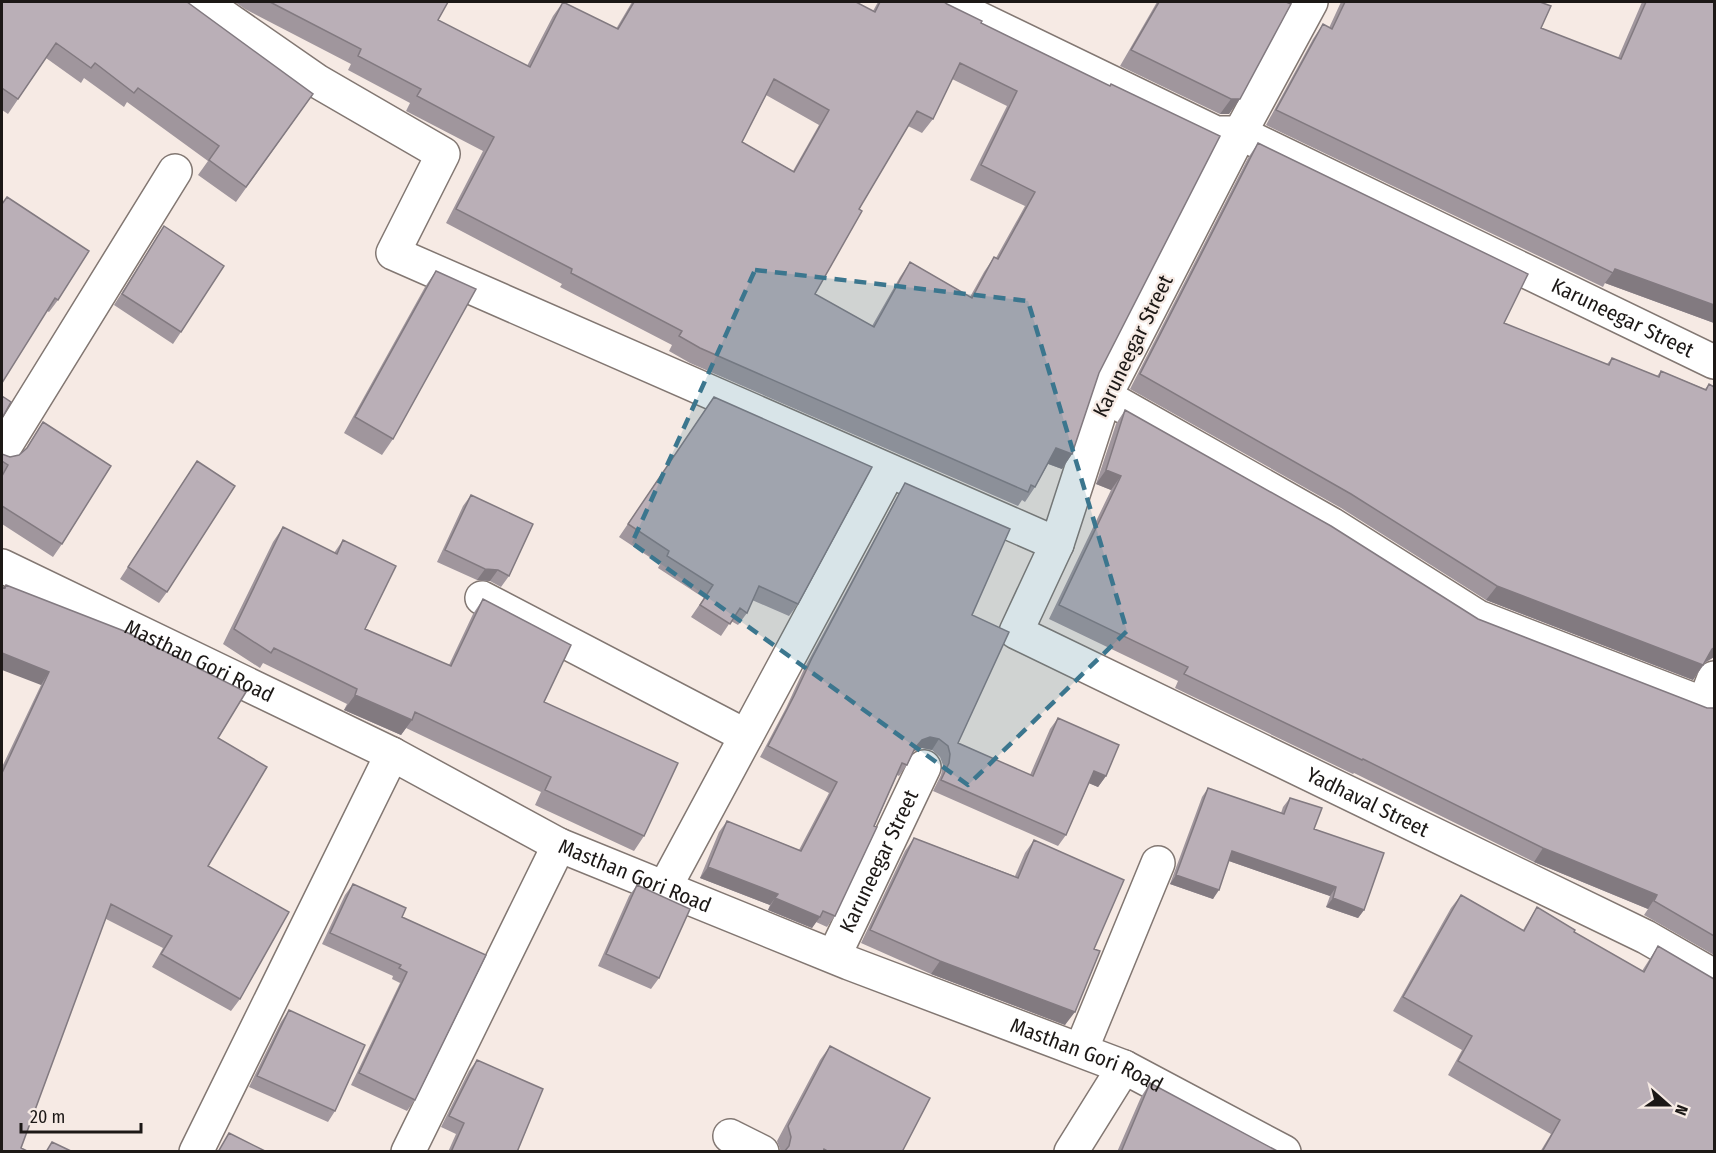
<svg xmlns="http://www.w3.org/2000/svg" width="1716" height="1153" font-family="'Fira Sans Condensed',sans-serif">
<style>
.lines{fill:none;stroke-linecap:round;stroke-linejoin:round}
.street-casing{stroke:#827772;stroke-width:36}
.street{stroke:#fff;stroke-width:33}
.wall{fill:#a0969d;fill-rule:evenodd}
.shaded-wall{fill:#827a80}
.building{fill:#baafb7;stroke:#827a80;stroke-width:1.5;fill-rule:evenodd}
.marked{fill:#3b768e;fill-opacity:0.2;stroke:#3b768e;stroke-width:4.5;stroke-dasharray:12 8;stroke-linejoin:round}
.labels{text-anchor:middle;stroke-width:4.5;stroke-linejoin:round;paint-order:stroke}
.street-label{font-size:21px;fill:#1c1816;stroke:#f6eae4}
</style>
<rect width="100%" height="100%" fill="#f6eae4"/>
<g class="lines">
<defs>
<g id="street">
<path d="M203,2L317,81L443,154L393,253L1057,544"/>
<path id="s1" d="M945,2L1216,133H1240L1714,362"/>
<path id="s2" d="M1311,2L1240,133L1105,396L1057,544L1016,632L1646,937L1714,976"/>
<path d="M1105,396L1331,524L1478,617L1704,704L1714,678"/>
<path d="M2,451L175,171"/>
<path id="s3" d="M2,566L392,754L559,845L849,963L1124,1067L1284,1152"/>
<path d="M482,598L746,736"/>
<path d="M665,887L889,471"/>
<path id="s4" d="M834,956L924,767"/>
<path d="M1081,1050L1158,863"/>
<path d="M730,1136L762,1152"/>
<path d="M196,1152L392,754"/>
<path d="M408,1152L559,845"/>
<path d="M1071,1152L1124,1067"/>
</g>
</defs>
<use href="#street" class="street-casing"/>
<use href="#street" class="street"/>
</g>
<path class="wall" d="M2,2L313,94L236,202L198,175L208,161L127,102L124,107L84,78L81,83L46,58L8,114L2,110Z
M235,2H448L438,20L527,66L553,16L563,2L616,29L632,2H856L873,11L878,2H944L947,4L981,23L1110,86L1099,373L1072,454L1062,469L1048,464L1035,487L1025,502L1022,500L1018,506L690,363L669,351L672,345L560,287L562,284L446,223L483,151L406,111L410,103L348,70L351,64L245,9ZM952,79L1007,106L970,180L1025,206L996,258L994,257L984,272L970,297L910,262L900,277L872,326L815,294L859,209L908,126L922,133L933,119ZM766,95L819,125L793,171L742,142Z
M1157,2H1286L1229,114H1220L1120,66Z
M1341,2H1540L1541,28L1618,58L1642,2H1714V323L1605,283L1603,287L1266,125L1313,39L1323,24L1329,28Z
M1258,143L1504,323L1607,364L1612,358L1657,376L1661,371L1705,389L1709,384L1714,386V384V657L1705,663L1693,680L1486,600L1341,508L1130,389L1248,158Z
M2,204L58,300L49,312L47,311Z
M164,226L181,332L173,344L114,305Z
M436,271L393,439L382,455L344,433L425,287Z
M714,397L798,604L789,616L752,600L747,613L738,625L731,621L721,636L691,617L704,598L658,568L660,564L619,537Z
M1125,410L1478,619L1707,708H1714V955L1644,915L1648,909L1534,862L1354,773L1353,774L1175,688L1178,681L1049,619L1111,490L1096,484L1116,424Z
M43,422L62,544L53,557L2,524V454L10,457L19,455L25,450Z
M197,461L167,592L159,603L120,579Z
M905,483L972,615L958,743L1030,775L1050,729L1058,718L1106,776L1098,787L1089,783L1066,835L1058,846L933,791L941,775L943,765L940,757L932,750L922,748L914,751L907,765L899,776L897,775L835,916L827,927L816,922L812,928L768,910L770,905L700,878L719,832L727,821L799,850L829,793L760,757L786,708L804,669L898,495Z
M471,495L509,576L501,587L490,581L477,580L437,562L463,506Z
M283,527L334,553L343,540L365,629L449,665L473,614L483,599L544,702L644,836L634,851L535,805L541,792L406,728L401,735L344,710L347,704L263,663L260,668L223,644L273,542Z
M6,585L218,738L208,866L240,999L231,1011L152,967L163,948L106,919L2,1152V767L41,685L4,588Z
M1208,788L1281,813L1283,807L1290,798L1314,829L1364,910L1358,918L1326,907L1330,896L1229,861L1213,899L1170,884L1202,797Z
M914,838L1015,876L1025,853L1034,840L1094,949L1065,1025L931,974L861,943L905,851Z
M353,884L402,917L486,955L415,1100L407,1111L351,1085L400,983L392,979L393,976L322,944L345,895Z
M637,885L659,978L651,989L598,966L629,896Z
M1461,895L1523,930L1537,907L1574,932L1642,971L1658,946L1714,1152H1540L1551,1134L1448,1075L1462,1050L1393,1011L1451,908Z
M289,1010L335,1111L328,1122L249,1087L281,1022Z
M830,1046L902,1152H781L777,1141L820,1060Z
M477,1060L517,1152H448L456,1134L441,1127L469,1071Z
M1150,1083L1279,1152H1117L1141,1097Z"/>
<path class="shaded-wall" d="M1231,99H1240L1229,114H1220Z
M1615,269L1714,305V323L1605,283Z
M1056,448L1072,454L1062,469L1046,463Z
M1106,470L1121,476L1111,490L1096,484Z
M485,569L498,570L490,581L477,580Z
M1497,586L1703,665L1693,680L1486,600Z
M1714,648V657L1702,664L1712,649Z
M2,653L49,672L41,685L2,670Z
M355,695L412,720L401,735L344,710Z
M930,737L939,739L932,750L922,748L914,751L907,759L922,740Z
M1094,771L1106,776L1098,787L1086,782Z
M1543,848L1657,895L1648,909L1534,862Z
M1232,851L1336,887L1330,896L1226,860Z
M708,867L778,894L770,905L700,878Z
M1176,875L1219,890L1213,899L1170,884Z
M775,898L820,917L812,928L768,910Z
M1333,898L1364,910L1358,918L1326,907Z
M940,961L1075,1012L1065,1025L931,974Z"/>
<path class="building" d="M2,2H187L313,94L246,187L209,160L219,146L138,88L134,93L95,63L91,68L56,43L18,99L2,88Z
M270,2H448L438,20L530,67L563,2L618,29L634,2H856L875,12L880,2H944L947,4L982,21L981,23L1110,86L1111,84L1220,136L1099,373L1072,454L1056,448L1035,487L1031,485L1028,492L700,348L679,336L682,331L571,273L572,269L456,209L494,137L417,96L421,89L358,56L361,49ZM960,63L1017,91L981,165L1035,192L998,259L994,257L972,298L910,262L874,327L815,294L862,211L859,209L917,111L933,119ZM774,79L829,110L794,172L742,142Z
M1159,2H1286L1291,4L1240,99H1231L1131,50Z
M1345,2H1540L1551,6L1541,28L1621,59L1646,2H1714V305L1615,269L1613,273L1276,110L1323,24L1332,29Z
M1258,143L1528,274L1504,323L1609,365L1612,358L1659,377L1661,371L1706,390L1709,384L1714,387V648L1712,649L1703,665L1497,586L1351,494L1140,374Z
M7,197L89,251L58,300L55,298L2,383V204Z
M164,226L224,266L181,332L122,294Z
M436,271L476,289L393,439L355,417Z
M2,396L11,402L2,418Z
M714,397L872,467L798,604L759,586L747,613L740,608L730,624L700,605L713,585L667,556L669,551L628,524Z
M1125,410L1331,526L1478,619L1707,708H1714V936L1654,901L1657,895L1543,848L1363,759L1362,760L1184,674L1188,667L1059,605L1121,476L1106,470Z
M43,422L111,466L62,544L2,506V476L8,465L2,461V454L10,457L19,455L27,448Z
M197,461L235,486L167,592L128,567Z
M905,483L1010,529L972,615L1009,632L958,743L1033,776L1058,718L1119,745L1106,776L1094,771L1066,835L941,780L949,763L950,754L948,746L939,739L930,737L922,740L915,748L907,765L902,763L874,826L877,827L835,916L823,911L820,917L775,898L778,894L708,867L727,821L801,851L837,782L768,746L794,696L812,658Z
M471,495L533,524L509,576L498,570L485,569L445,550Z
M283,527L337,554L343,540L396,566L365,629L451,666L483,599L571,645L544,702L678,763L644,836L545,790L551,777L415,712L412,720L355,695L357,689L274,648L271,653L234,629Z
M6,585L124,631L246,692L218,738L267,767L208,866L289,912L240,999L161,954L172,936L111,904L21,1148L29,1152H2V773L49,672L2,653V587L5,588Z
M1208,788L1284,814L1290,798L1322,808L1314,829L1384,853L1364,910L1333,898L1336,887L1232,851L1219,890L1176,875Z
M914,838L1018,878L1034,840L1124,880L1094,949L1100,951L1075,1012L940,961L870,930Z
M353,884L406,908L402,917L486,955L415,1100L359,1073L407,972L399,968L401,965L330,933Z
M637,885L690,909L659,978L606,954Z
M1461,895L1524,931L1537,907L1575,930L1574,932L1644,972L1658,946L1714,979V1152H1542L1560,1120L1458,1061L1472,1036L1403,997Z
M289,1010L365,1045L335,1111L257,1076Z
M830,1046L930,1098L902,1152H829L824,1149L823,1152H784L789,1146L791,1137L788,1126Z
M477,1060L543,1089L517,1152H451L464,1123L449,1116Z
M1150,1083L1279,1152H1121Z
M229,1133L267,1152H218Z
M52,1142L73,1152H46Z"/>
<path class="marked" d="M755,270L1028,301L1127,631L968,785L632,543Z"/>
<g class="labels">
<g class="street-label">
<text dy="7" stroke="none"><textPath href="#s1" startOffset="750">Karuneegar Street</textPath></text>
<text transform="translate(1133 346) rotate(-64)" y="7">Karuneegar Street</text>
<text dy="7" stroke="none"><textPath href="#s3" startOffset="219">Masthan Gori Road</textPath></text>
<text dy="7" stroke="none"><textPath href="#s2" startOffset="1088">Yadhaval Street</textPath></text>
<text dy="7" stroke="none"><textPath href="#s4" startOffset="105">Karuneegar Street</textPath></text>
<text dy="7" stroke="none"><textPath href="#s3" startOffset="705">Masthan Gori Road</textPath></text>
<text dy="7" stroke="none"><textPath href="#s3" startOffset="1191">Masthan Gori Road</textPath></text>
</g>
</g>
<rect width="1716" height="1153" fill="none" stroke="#1c1816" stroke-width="6"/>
<g transform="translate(1668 1105) rotate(111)" stroke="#f6eae4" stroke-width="4.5" paint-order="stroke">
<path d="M0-4.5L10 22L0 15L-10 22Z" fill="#1c1816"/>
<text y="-9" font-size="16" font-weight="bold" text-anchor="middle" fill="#1c1816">N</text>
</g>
<path d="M21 1123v9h120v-9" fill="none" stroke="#1c1816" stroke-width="3"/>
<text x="30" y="1123" font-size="18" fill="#1c1816" stroke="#f6eae4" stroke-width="4.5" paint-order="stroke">20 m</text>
</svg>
